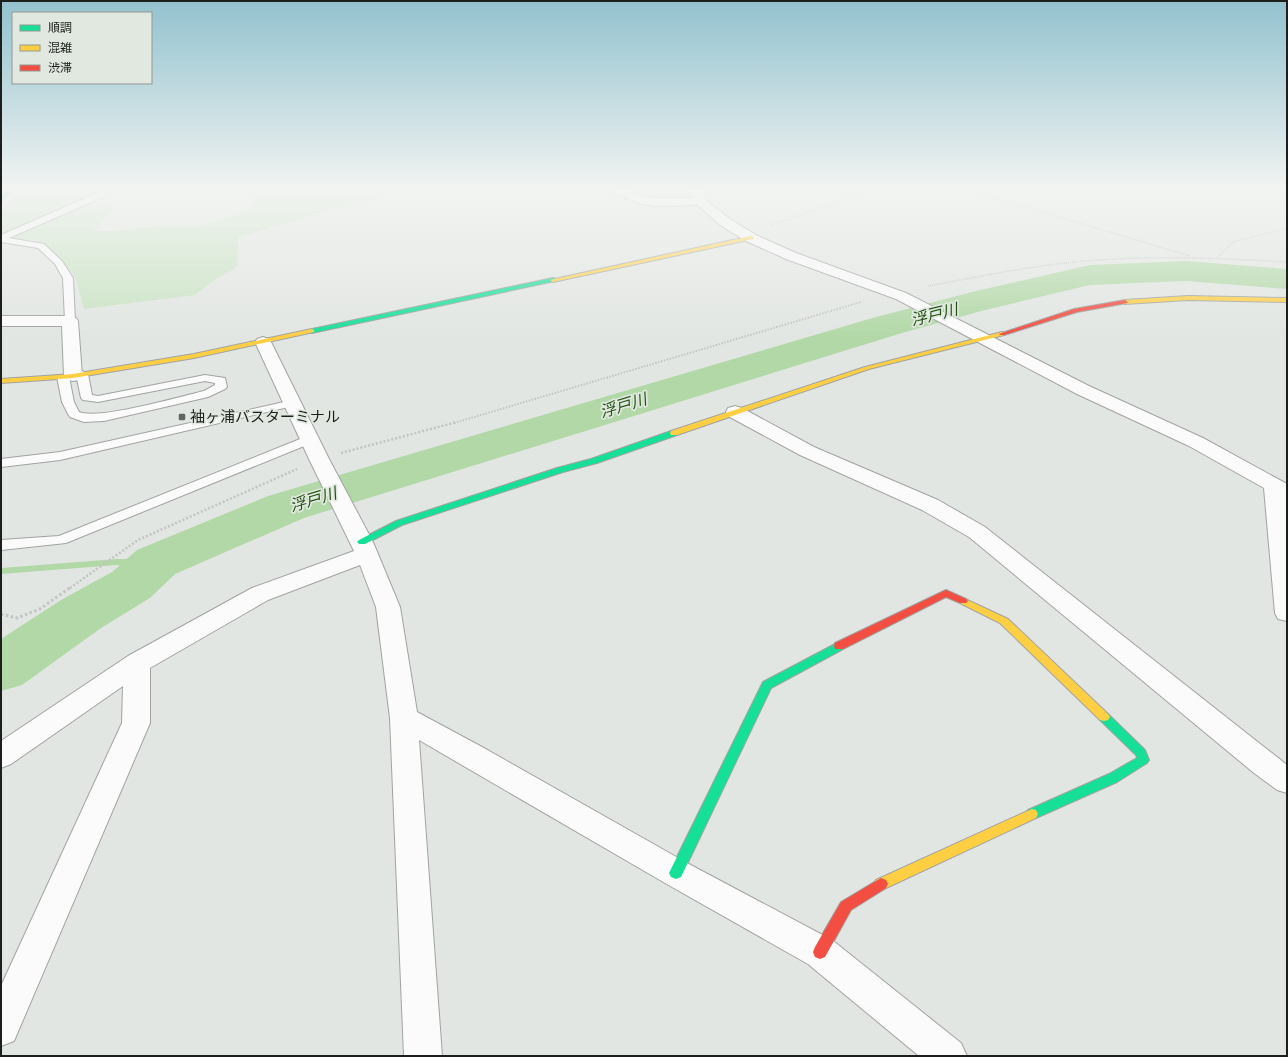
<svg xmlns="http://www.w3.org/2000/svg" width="1288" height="1057" font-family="Figtree,'Noto Sans JP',sans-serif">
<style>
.green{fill:#cae3c4}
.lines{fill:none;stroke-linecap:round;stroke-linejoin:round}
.stream{fill:#b2d8a7;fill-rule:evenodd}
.river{fill:#b2d8a7;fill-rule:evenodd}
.lane-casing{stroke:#a1a3a1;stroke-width:2}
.street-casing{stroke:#a1a3a1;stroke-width:2}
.fast-casing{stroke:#a1a3a1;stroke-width:2}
.slow-casing{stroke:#a1a3a1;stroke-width:2}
.jam-casing{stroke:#a1a3a1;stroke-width:2}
.path-far3{stroke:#c3c4c3;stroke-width:1.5;stroke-dasharray:1 1;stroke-linecap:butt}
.path-far2{stroke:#c3c4c3;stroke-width:2;stroke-dasharray:1.5 1.5;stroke-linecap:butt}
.path-far1{stroke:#c3c4c3;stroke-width:2.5;stroke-dasharray:2 2;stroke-linecap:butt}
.path{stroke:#c3c4c3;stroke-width:3;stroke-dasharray:2.5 2.5;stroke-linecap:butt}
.lane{fill:#fbfbfb;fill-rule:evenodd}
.street{fill:#fbfbfb;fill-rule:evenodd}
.fast{fill:#16e098;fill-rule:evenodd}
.slow{fill:#ffcf43;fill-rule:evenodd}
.jam{fill:#f24e42;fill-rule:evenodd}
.poi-dot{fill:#626561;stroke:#e1e8e0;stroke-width:1.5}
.labels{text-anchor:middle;stroke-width:3.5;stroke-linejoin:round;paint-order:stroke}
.poi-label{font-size:15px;fill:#1d1f1c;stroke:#e1e8e0;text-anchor:start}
.water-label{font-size:16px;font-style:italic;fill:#20520f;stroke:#e1e8e0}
</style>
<rect width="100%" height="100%" fill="#e2e6e2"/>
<path class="green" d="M21,189H94L85,200L1,236V211Z
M252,189H373L383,198C360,206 336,206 314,215L238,237L237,265L234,269L214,280L195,295L84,309L75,276L45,243L11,237L73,211L105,203L114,207L93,231H113L166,226H201L246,212L253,200L255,192Z"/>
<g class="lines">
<path class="stream" d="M117,559H156L160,562L156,565H117L1,574V568Z"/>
<path class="river" d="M1186,261L1287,269V289L1186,281L1090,285L985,310L902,333L304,518L175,574L150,598L101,628L22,685L1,691V639L61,600L112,572L137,550L268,496L876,317L976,291L1090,265Z"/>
<defs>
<path id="lane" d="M102,189H111L103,197L9,238L44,244L62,261L73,278L75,321L74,323H66L65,321L63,278L55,264L38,248L1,242V235L97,193Z
M82,371L88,374L92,395L98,396L205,375L225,378L227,387L225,389L208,397L104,421L84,422L70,417L68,414L62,402L57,377L59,375H67L69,377L74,402L79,412C99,420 179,397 204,391L215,385V383L205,381L98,402L83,400L81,398L76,374Z
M293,400L297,401L299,403L297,405L60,460L1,467V459L60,452Z
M310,435L314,436L316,439L314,442L66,543L1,550V540L59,536Z"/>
<path id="street" d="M608,189H625L644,197L656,198H693L687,189H699L709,203L730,219L756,235L796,253L906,293L1089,386L1203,438L1287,484V621L1278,619L1275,613L1264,488L1189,446L1077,394L896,299L786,259L746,241L720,225L698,205L656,206L642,204L610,192Z
M1,316H70L76,318L78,321L82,376L79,380L73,381L67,380L64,376L62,326H1Z
M263,337L269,339L271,342L329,459L373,542L400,607L417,712L482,747L687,863L832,940L961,1043L967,1056H919L808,964L665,883L419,740L442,1056H404L390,718L376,607L360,565L268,600L150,668V723L14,1041L1,1046V986L122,723L123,686L11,764L1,768V741L128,656L252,588L354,551L309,459L255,342L257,339Z
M735,406L742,408L814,447L938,500L985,527L1287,765V793L1277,790L1254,773L969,537L922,510L800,455L728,416L726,412L728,408Z"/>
<path id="fast" d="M8,189H13L1,201V197Z
M553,278L555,279V281L312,333L309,331L312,329Z
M671,431H677L678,433L677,435L597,463L563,472L402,525L365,544H359L357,542L359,540L396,521L557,468L591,459Z
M839,642L843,643L844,646L843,649L771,688L681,877L676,879L671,877L669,873L671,869L763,682Z
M1104,713L1108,714L1145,750L1149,760L1147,763L1117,782L1036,818L1032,819L1028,818L1026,814L1028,810L1109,774L1137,758L1136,755L1100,720L1098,717L1100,714Z"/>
<path id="slow" d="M751,236L754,238L753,239L553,282L550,280Z
M1188,296L1287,298V302L1188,300L1125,304L1122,302L1125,300Z
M312,329L314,330V332L194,358L73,378L1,383V379L73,374L194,354Z
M1002,332L1004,333V335L869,369L677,435H671L670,433L671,431L865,367Z
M963,598L1008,619L1108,714L1110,717L1108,720L1104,721L1100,720L1000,623L960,603L958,601L960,599Z
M1032,809L1036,810L1038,814L1036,818L886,888L881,890L876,888L874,884L876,880Z"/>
<path id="jam" d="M1125,300L1128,302L1127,303L1077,312L1004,335H1000L999,334L1074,309Z
M946,590L966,599L968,601L966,603H960L946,597L843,649H835L834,646L835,643Z
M881,878L886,880L888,884L886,888L851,910L825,957L820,959L815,957L813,952L815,947L841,902Z"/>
</defs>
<use href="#lane" class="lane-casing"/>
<use href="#street" class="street-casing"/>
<use href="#fast" class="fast-casing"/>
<use href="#slow" class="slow-casing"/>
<use href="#jam" class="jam-casing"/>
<path class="path-far3" d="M965,189L1190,256
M771,225L877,189
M1218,257L1233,242L1287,228
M928,286C977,277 1025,267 1075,262C1145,255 1216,258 1287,262"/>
<path class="path-far2" d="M454,423L861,302"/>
<path class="path-far1" d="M341,453L457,422
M70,588L138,540L297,469"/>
<path class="path" d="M1,614L17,618L40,609L71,587"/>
<use href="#lane" class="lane"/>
<use href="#street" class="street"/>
<use href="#fast" class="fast"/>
<use href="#slow" class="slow"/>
<use href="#jam" class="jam"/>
</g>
<linearGradient id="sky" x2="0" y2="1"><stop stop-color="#92c2ce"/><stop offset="0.56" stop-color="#f2f4f2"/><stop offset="1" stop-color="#f2f4f2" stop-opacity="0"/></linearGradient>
<rect width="1288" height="337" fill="url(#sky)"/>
<rect class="poi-dot" x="178" y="413" width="8" height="8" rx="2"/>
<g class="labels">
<g class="poi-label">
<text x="190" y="422">袖ヶ浦バスターミナル</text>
</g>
<g class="water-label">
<text transform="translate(934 314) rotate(-14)" y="6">浮戸川</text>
<text transform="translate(623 405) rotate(-17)" y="6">浮戸川</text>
<text transform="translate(313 499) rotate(-17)" y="6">浮戸川</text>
</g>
</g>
<rect width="1288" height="1057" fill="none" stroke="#1d1f1c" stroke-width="4"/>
<rect x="12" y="12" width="140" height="72" fill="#e1e8e0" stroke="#939892"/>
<rect x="20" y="25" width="20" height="6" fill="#16e098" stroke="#939892"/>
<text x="48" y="32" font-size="12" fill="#1d1f1c">順調</text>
<rect x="20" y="45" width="20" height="6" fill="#ffcf43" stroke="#939892"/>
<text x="48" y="52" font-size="12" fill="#1d1f1c">混雑</text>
<rect x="20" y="65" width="20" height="6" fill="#f24e42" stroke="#939892"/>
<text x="48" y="72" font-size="12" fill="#1d1f1c">渋滞</text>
</svg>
